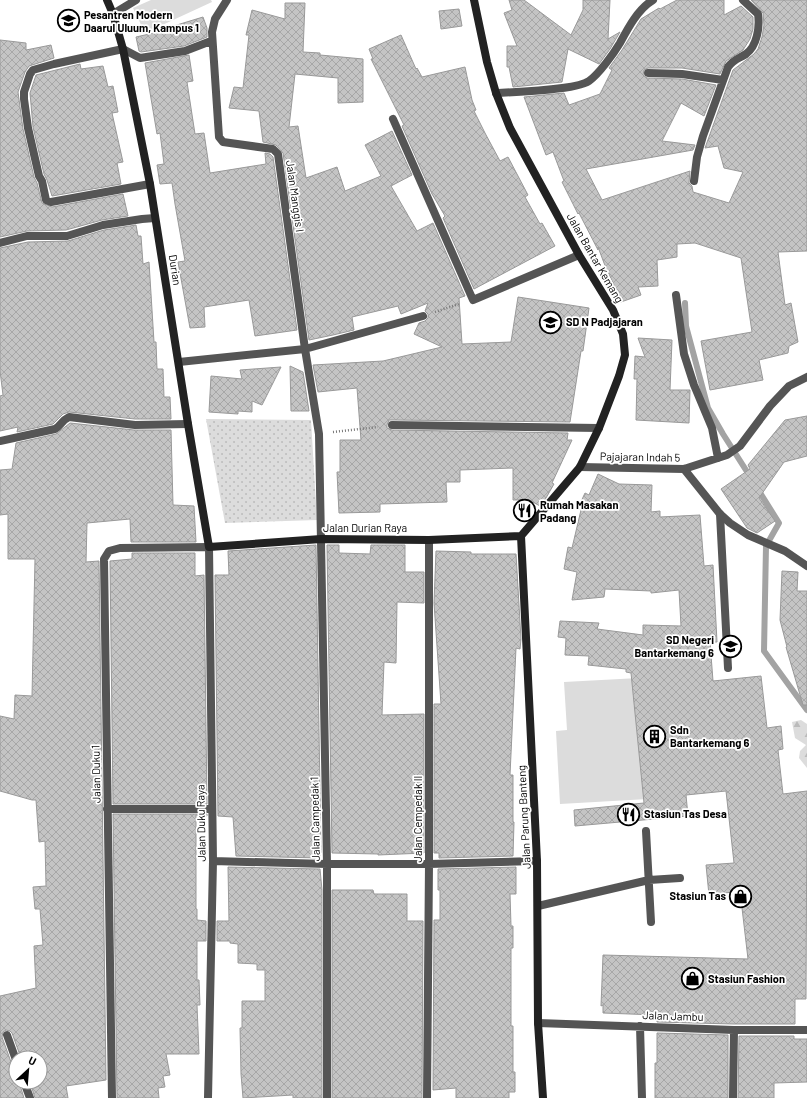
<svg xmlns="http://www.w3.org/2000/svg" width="807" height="1098" font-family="Barlow,sans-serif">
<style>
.grass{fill:#dcdcdc}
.forest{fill:url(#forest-firs)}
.park{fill:url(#park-dots)}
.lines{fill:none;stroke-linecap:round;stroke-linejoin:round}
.stream{stroke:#a3a3a3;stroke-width:6}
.building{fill:url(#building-cross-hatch);stroke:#999}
.path{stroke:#777;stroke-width:2.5;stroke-dasharray:1 2;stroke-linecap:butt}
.lane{stroke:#555;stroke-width:8}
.street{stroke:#555;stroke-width:8}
.secondary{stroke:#222;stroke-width:8}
.labels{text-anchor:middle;stroke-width:3.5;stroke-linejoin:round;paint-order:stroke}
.poi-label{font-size:11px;font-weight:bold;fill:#000;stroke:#fff;text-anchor:start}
.street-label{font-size:11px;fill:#000;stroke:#fff}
</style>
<defs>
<pattern id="forest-firs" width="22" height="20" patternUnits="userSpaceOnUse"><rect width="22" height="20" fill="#dcdcdc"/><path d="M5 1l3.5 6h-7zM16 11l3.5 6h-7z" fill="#bbb"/></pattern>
<pattern id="park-dots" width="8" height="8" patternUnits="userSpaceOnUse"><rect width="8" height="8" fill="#dcdcdc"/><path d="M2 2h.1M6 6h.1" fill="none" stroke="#bbb" stroke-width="1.8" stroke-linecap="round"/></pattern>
<pattern id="building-cross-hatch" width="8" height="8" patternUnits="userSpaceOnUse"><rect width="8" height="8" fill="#c4c4c4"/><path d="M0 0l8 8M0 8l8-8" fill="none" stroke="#a7a7a7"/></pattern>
</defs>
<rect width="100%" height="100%" fill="#fff"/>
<path class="grass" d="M151,0H211L212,2L145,33L133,8Z
M676,676L683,797L560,804L556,731L567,730L564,682Z"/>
<path class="forest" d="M801,720L807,724V768L799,758L800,751L806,745L795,738L792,722Z"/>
<path class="park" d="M206,419L311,420L317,520L225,523Z"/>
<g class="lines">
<path class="stream" d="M685,303L686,326L708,408L723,434L751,478
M757,488L779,523L766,546L764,651L807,710"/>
</g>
<path class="building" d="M509,0H524L571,35L583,10V0H610L608,39L620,32L610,49L599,64L568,49L562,82L513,87L509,67H507V46H517L504,13L512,10Z
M677,0H724V15L741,6L753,17V29L750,39L743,50L726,61L720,74L682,68H648L644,70L643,75L647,78L682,79L716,85L704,116L681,103L662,141L695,145L693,150L586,169L602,200L690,171L689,183L692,186L693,192L729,203L743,172L724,168L718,146L705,148L733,70L754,54L758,49L762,37L764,25L763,13L751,0H807V251L778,252L785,305L791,303L798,342L789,346L788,353L759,360L763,380L710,390L701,341L752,332L741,258L695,243L677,244V257L657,260L658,286L638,287L641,295L618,303L612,286L614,285L604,263L598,247V250L579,213L578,214L562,182L564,181L553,152L546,155L524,97L564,93L569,105L600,94L612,70L609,68L622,50L641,19L659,8L660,9Z
M285,3H305L303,52L320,53V55L363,59V102L338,103V78L295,74L289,127L298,126L306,178L337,167L345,191L381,176L365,145L392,131L412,175L391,186L417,231L433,223L465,296L459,298L462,344L511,342L518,297L589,308L583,351H581L570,422L392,420H389L387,425V428L392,430L568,433L567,440H572L552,483L554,484L546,498L540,506L529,500H513V468L460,470V482H446L447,502L380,504V512L339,513L337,472H340V440H361L357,388L318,392L313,365L383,361L442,347L414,334L419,323L425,321L428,318V314L425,311L428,303L401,314L398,306L352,317L354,330L333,335L309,340L283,153L276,145L263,142L259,111L229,108L234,87L243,88L249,35H246L252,10L285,19Z
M459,9L462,26L441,29L439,11Z
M203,17L207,28V37L184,46L141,52L139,51L136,37L167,30V28Z
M401,35L416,69L417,68L422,77L465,67L472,100L476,110L474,111L485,133L500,161L508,157L528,195L525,197L540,224L542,223L555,246L474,289L443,218L445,216L432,194L402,126L404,125L371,59H373L369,49Z
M0,40L26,43V50L51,45L54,58L29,66L25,72L18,92L23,129L34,177L37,183L42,203L52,207L123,194L128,216L102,220L66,230L27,231L0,237Z
M189,55L193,81L187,82L195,134L204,133L210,173L266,164L265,153L270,154L273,157L297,330L255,336L249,300L204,307L205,327L190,328L178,262L185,261L175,204L172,183L160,184L157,165L164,164L160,133L157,134L145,63Z
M80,64L81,69L103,66L108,87L113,86L118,112L112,113L123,162L117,163L121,184L52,196L47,180L44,174L33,127L30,93L36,75Z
M136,225L138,236H141L143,264L149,262L154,342H156L157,369H163L164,397H170L171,419H135L69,412L63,414L53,424L17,432L18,427L0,431V396L3,395L0,371V248L28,242L68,241L104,230Z
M638,338L672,340L670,390H690L689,423L636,420L637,379H634L635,356L645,357Z
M290,366L303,372L309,411H291Z
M281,367L262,405L252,401V412L238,411V414L209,412L211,376L242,379L240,370Z
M807,416V456L784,462L759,498L775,521L757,533L747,528L721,489L750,469L748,465L785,420Z
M70,423L134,430H171L173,505L194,506L196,542H131L130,519L87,523L86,562L99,561L106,1080L66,1086L68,1098H35L30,1082H40V1058H21L12,1033L10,1031L6,1030L3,1032L2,1037L11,1062L16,1065V1082H19L24,1098H0V996L36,988L34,946L43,945L40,909H35L33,887L46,886L45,841L39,842L36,800H32L0,791V716L14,719L15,695L32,696L35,559H8V514L0,515V470L12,469L16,443L56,434Z
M598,474L619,484L652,485L651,512L660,511V517L700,515L704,566L713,565L717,642H710L713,681L761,676L767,728L781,726L783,749L778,750L783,794L807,791L806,999H795V1024H734L657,1022V1015L603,1013V1005L601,1006L603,955L748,959L740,891L709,895L706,865L734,863L726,791L686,795L688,816L575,826L574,810L644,803L631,673L626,672V669L588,665L589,656L565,655L566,638L558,637L560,621L599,623L597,629L643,635V625L681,626L679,590L651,593V591L605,589L604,597L572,600L577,572L564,569L568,547L572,548L581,510L578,508L585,493L589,495Z
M316,545L321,853H320V858L236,856L233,817L218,816L215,575H229L228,551Z
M327,545H339V553L370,554L371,545H405V572H424V603L397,602L396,663L384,662L382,715L424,714V853L378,855V854L332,853Z
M436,551L471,552V554H516L521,639L520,649L516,648L510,775H513V822H514L513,856L439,858V853H434V704H441L434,603Z
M132,553H195V576L204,575L207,804H113L110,561L132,559Z
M782,571L798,572L797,591H807V705H803L786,647H787L780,620Z
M113,814H207V816L196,815V909H197V920L206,921V941H197V980H199L200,1005H197L199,1054H166L170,1075L163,1076L165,1087L158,1088L159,1098H117Z
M228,867L320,869L322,890V1098H293V1095L243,1098L241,1074L240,1028H242V1001H265V970H257V964L238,963V944L230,943V941H217V921H229Z
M516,867V894H510L511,926H513V948H511V1026H513V1072H515V1092H509V1098H456V1088L433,1090L434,920H440V890H438V869Z
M332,890H373L374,894H407V921H423L422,1098H332Z
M657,1033L728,1035V1098H655V1063H657Z
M739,1036H794V1039H807V1082L774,1083V1098H738Z"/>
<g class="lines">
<path class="path" d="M435,312L459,304
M333,432L378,427"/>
<path class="lane" d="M720,514L728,668
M646,831L651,922
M538,906L649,880L680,878"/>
<path class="street" d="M227,0L215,19L212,32L219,137L223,142L273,149L278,154L305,349L319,434L327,864V1098
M113,14L136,0
M648,73L682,74L723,80
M496,93C516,92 576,90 589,81C599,74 614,53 620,43C628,28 638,9 653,0
M393,119L473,300L579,255
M694,181L697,157L703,136L728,67C734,59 738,59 746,54C757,46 760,27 758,14L743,0
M150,184L51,202L46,200L42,181L39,176L28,128L24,99V92L30,74L33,70L54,64L123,49L140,58L185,51L211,41
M0,243L27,236H67L103,225L142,219L155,218
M676,295L684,354L694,385L712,428L718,458
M179,362L305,349L423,316
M392,425L599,428
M0,441L55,429C62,425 61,421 69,417L135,425L188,424
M580,467L684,469L727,455L740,446L770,406L789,386L807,377
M684,469L720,514L730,523L748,535L785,551L807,566
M107,809H212
M213,861L327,864H429L537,861
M538,1023L734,1030H807
M640,1026L642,1098
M7,1035L16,1060
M24,1082L30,1098
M112,1098L104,559L109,551L120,548L209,547L213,861L208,1098
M427,1098L429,864V540
M733,1098L734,1030"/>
<path class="secondary" d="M107,0L113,14L123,49L150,184L188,424L209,547L321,539L429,540L521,536
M474,0L487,62L496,93L510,128L579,255L613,310L623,334L625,355L619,376L599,428L580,467L521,536
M521,536L537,861L538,1023L543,1098"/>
</g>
<defs>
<symbol id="school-ring" viewBox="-11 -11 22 22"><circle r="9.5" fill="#fff" stroke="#000" stroke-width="1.5"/><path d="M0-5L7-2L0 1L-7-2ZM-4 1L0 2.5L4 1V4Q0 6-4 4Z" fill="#000"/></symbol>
<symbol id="restaurant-ring" viewBox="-11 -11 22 22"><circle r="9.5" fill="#fff" stroke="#000" stroke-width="1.5"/><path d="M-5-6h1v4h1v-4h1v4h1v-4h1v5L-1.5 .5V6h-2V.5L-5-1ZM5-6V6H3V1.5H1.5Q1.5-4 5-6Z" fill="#000"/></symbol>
<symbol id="building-ring" viewBox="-11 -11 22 22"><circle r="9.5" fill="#fff" stroke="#000" stroke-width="1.5"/><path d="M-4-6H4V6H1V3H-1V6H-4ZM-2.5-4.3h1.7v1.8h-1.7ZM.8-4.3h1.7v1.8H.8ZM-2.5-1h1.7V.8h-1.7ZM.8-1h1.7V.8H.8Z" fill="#000"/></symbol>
<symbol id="shop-ring" viewBox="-11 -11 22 22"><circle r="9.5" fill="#fff" stroke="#000" stroke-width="1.5"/><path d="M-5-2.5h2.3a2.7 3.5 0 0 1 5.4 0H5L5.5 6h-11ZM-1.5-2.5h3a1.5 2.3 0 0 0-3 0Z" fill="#000"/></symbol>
</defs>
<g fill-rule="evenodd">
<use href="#school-ring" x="56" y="8" width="25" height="25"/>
<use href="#school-ring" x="538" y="310" width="25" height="25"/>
<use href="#restaurant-ring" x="512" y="498" width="25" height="25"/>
<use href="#school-ring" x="718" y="634" width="25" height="25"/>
<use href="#building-ring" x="642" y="724" width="25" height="25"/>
<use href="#restaurant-ring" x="616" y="802" width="25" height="25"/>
<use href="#shop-ring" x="728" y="884" width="25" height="25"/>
<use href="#shop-ring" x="680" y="966" width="25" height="25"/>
</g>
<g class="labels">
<g class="poi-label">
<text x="84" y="19">Pesantren Modern<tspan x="84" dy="13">Daarul Uluum, Kampus 1</tspan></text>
<text x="566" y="326">SD N Padjajaran</text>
<text x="540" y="509">Rumah Masakan<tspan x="540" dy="13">Padang</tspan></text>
<text x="714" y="644" text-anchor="end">SD Negeri<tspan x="714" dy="13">Bantarkemang 6</tspan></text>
<text x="670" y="734">Sdn<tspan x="670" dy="13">Bantarkemang 6</tspan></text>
<text x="644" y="818">Stasiun Tas Desa</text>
<text x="726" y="900" text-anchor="end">Stasiun Tas</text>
<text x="708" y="983">Stasiun Fashion</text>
</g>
<g class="street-label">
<text transform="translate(295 196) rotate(82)" y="4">Jalan Manggis I</text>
<text transform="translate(595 258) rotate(60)" y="4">Jalan Bantar Kemang</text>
<text transform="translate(175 270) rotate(81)" y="4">Durian</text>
<text transform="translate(640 457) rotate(1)" y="4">Pajajaran Indah 5</text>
<text x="365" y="532">Jalan Durian Raya</text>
<text transform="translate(96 774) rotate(-91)" y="4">Jalan Duku 1</text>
<text transform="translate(524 817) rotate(-93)" y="4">Jalan Parung Banteng</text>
<text transform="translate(315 819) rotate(-91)" y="4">Jalan Campedak 1</text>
<text transform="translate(418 819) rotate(-90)" y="4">Jalan Cempedak II</text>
<text transform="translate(201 823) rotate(-91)" y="4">Jalan Duku Raya</text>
<text transform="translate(673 1016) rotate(2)" y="4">Jalan Jambu</text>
</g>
</g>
<g transform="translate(28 1070) rotate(26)"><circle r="19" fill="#ffffff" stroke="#999999"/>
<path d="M0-3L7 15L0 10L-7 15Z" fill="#000000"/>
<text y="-6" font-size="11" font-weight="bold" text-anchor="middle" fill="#000000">U</text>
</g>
</svg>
